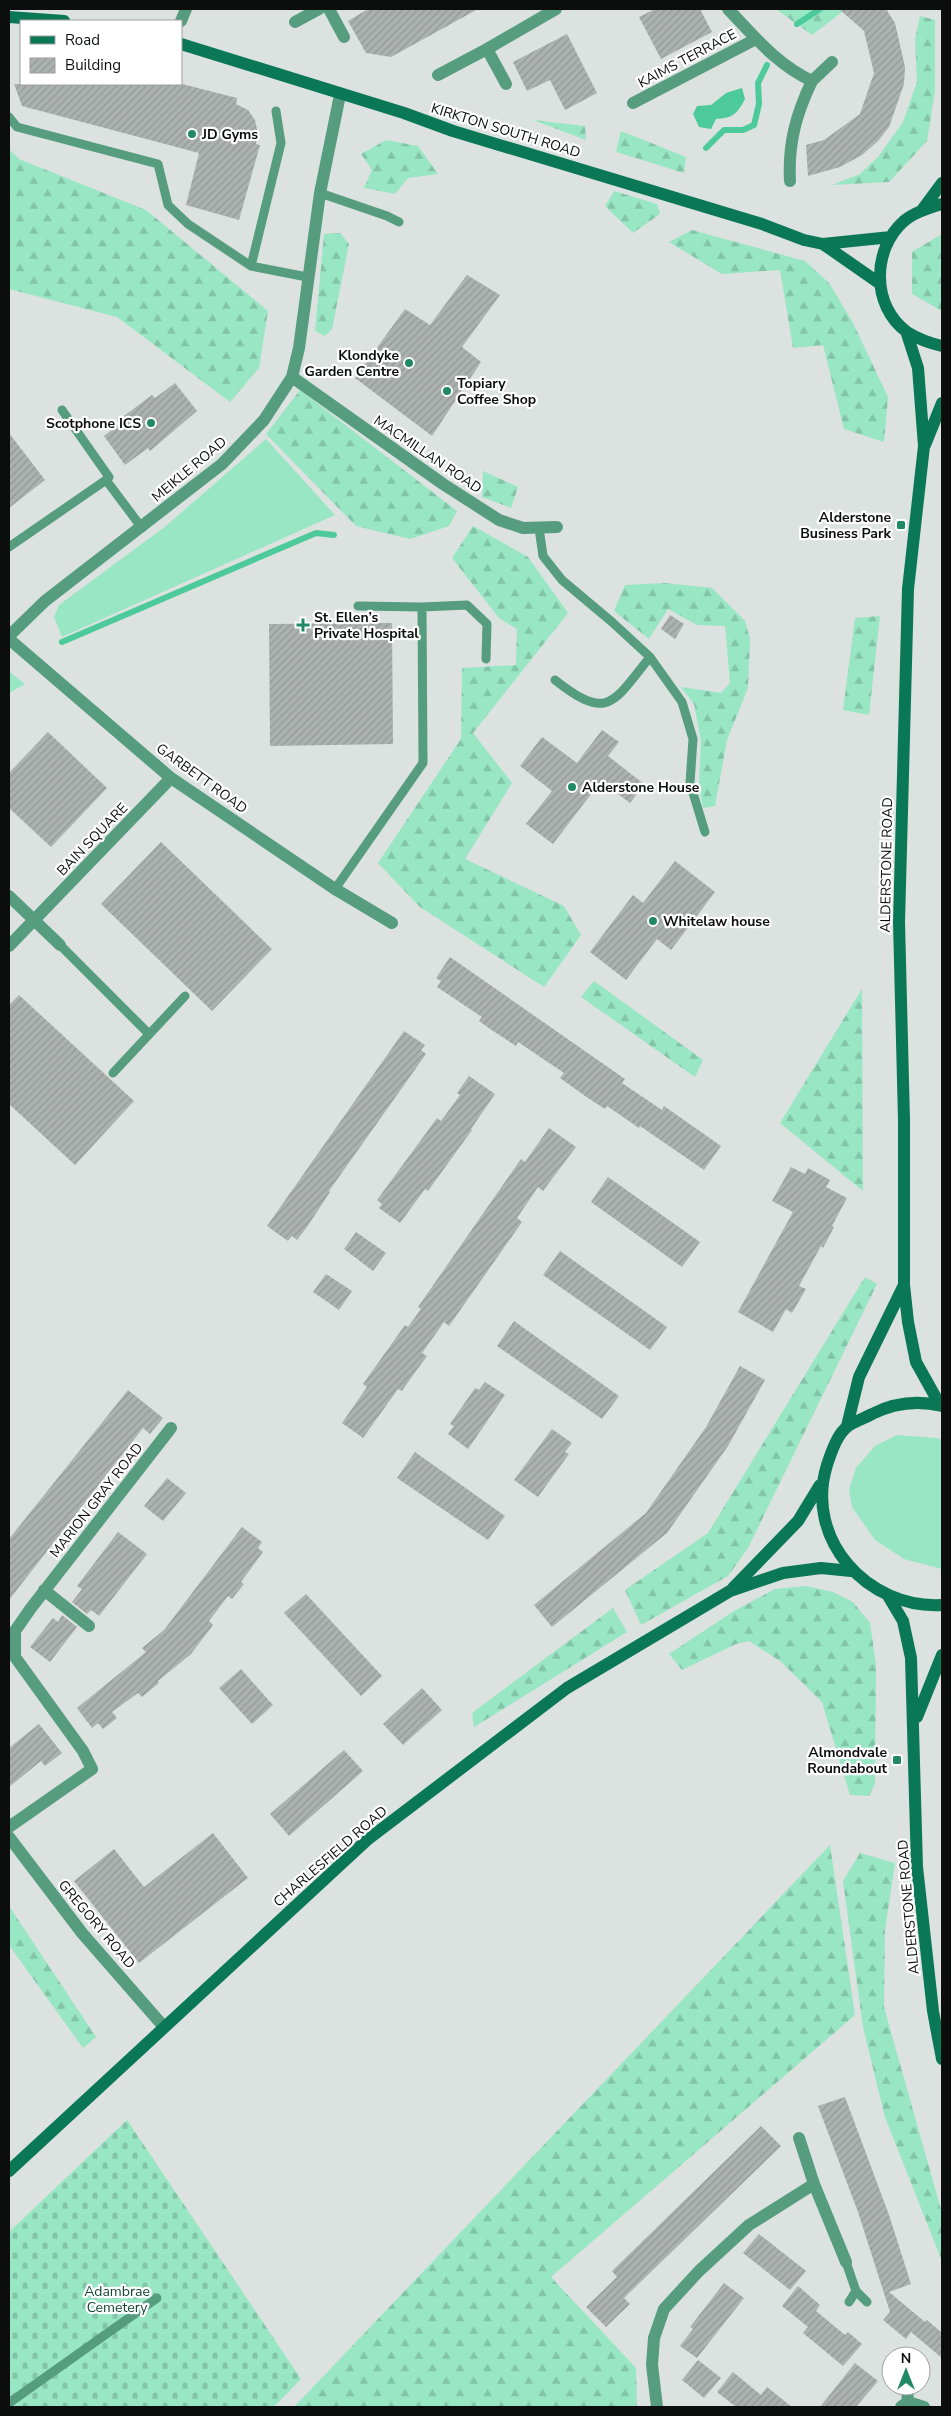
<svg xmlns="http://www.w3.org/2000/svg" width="951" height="2416" font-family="'Nunito Sans',sans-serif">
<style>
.grass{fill:#98e6c4}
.forest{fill:url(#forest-firs)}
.cemetery{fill:url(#cemetery-stones)}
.water{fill:#4dca9c}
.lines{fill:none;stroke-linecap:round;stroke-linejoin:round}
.stream{stroke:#4dca9c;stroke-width:6}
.building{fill:url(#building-hatch)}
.lane{stroke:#569d80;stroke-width:9}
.street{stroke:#569d80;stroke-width:12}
.secondary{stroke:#0a7756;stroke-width:12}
.poi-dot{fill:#218966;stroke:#fff;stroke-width:2}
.labels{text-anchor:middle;stroke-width:4.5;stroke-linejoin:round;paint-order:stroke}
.street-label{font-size:14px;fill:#0c0e0d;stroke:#fff}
.poi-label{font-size:14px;font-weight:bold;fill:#0c0e0d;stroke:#fff;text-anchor:start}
.park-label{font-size:14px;fill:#124633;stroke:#fff}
</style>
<defs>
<pattern id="forest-firs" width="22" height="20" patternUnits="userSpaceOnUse" patternTransform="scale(1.25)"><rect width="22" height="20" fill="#98e6c4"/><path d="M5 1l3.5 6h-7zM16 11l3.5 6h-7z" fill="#82c4a7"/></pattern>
<pattern id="cemetery-stones" width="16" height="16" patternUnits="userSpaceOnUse" patternTransform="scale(1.25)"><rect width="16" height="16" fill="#98e6c4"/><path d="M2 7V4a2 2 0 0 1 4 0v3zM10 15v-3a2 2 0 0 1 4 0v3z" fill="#82c4a7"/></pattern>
<pattern id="building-hatch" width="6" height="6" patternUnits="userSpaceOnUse" patternTransform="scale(1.25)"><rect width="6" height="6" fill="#acb2af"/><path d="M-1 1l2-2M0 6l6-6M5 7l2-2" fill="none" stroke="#939895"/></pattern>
</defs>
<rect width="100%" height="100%" fill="#dbe2df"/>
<path class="grass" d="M266,439L335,515L62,637L54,617L59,605L166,526Z
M897,1435L937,1438L942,1440V1569L904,1559L875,1540L852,1507L849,1490L856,1468L875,1446Z"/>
<path class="forest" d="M776,9H846L812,35Z
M920,16L935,20V91L927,141L889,182L832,185L860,174L878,157L903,122L917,82L915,39Z
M533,120L585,126L586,140Z
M621,131L686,157L684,173L616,152Z
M386,140L418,146L438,174L408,178L395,194L364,188L372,170L361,154Z
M9,149L19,159L146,210L268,311L259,368L230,402L117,317L9,289Z
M614,191L657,204L660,214L633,233L605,206Z
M692,230L805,261L829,283L852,321L888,397L884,442L844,429L823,345L793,348L780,270L722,274L669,242Z
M340,233L349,244L332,329L325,336L315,331L324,234Z
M942,234V311L912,294V252Z
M300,390L457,511L449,526L410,539L356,526L266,434Z
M483,471L518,487L511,508L482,497Z
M473,526L528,557L568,613L473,733L512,783L465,859L564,906L581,935L544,987L420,907L378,863L461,739L462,668L516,665L517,629L499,618L452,558Z
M665,583L712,588L745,621L750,639L748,688L727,740L715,806L703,808L699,786L701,741L694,704L681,687L721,693L730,683L725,626L697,625L668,609L649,639L614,611L625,585Z
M880,616L869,715L843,710L855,618Z
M10,672L25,684L9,693V673Z
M594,981L703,1060L695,1077L581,997Z
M862,989L863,1191L780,1123Z
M865,1277L877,1284L748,1548L728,1576L641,1625L625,1590L708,1533Z
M806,1586L833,1592L853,1602L870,1623L876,1664L875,1784L869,1796L850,1795L822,1702L780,1661L749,1641L736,1644L682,1670L669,1654L734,1611L775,1589Z
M613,1608L627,1632L474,1727L472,1713Z
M830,1845L855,2015L551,2277L636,2368L637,2407H294Z
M860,1853L895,1863L885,1930L884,2007L942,2213V2261L885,2117L863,2027L843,1881Z
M9,1906L96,2037L83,2048L9,1945Z"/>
<path class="cemetery" d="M127,2120L301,2379L274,2407H9V2232Z"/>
<path class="water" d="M742,88L745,99C737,114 733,118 716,119L711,129L699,127L693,114L697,106L711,105L726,93Z"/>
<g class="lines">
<path class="stream" d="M797,24L820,9
M706,148L724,130H743L754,125L759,104L758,83L767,65
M62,642L316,533L334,535"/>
</g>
<path class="building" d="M368,9H478L391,57L366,53L348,21Z
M655,9H700L712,32L661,59L639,17Z
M839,9H886L895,23L905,67L904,84L889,127L878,141L862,155L840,167L808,176L806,145L824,140L860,114L874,73L864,31Z
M567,34L597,93L565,110L550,80L527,91L513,62Z
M14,84H182L237,98L236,104L248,110L255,120L257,129L256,144L260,145L239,220L186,205L199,153L22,106Z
M467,275L500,295L462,347L481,362L432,436L355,378L405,309L430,325Z
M175,383L197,411L150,451L148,448L125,465L104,436L126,419L124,416L152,395L155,398Z
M9,433L45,480L9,508Z
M670,615L684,624L675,639L661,629Z
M392,623L393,744L270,746L269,624Z
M602,730L619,742L608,756L644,784L630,803L601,781L553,844L526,824L552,791L520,766L542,737L577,763Z
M48,732L107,788L51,847L9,808V773Z
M161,842L272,949L212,1011L101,904Z
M675,861L715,892L671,950L657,939L626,980L590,952L633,895L643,903Z
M450,957L625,1079L622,1083L662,1110L664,1106L721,1146L704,1170L640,1126L639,1128L607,1106L605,1109L588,1098L560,1078L564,1073L518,1042L516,1046L490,1029L479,1021L482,1017L437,987L441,981L436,978Z
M19,995L134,1101L75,1165L9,1104V1005Z
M404,1031L425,1045L421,1050L426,1054L329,1191L330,1192L307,1227L297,1240L292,1236L288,1241L267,1226Z
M469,1076L495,1094L471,1129L472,1130L428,1191L425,1189L400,1223L379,1208L382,1204L377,1200L437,1118L441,1121L460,1095L457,1093Z
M549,1128L576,1147L543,1191L538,1187L517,1218L522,1222L468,1299L449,1326L444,1322L422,1353L427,1356L411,1378L402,1391L398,1389L363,1438L342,1423L367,1387L363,1384L405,1325L408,1327L421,1309L418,1307L521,1159L525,1162Z
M791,1167L805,1174L808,1168L830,1180L826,1187L847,1198L832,1226L834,1227L823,1248L821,1246L799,1286L806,1289L792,1313L786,1309L773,1332L738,1312L793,1212L772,1201Z
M608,1177L700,1242L682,1267L591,1202Z
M356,1232L386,1253L373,1271L344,1249Z
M560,1251L667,1327L650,1350L543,1275Z
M326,1274L352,1291L339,1310L313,1292Z
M514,1321L619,1396L602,1419L497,1346Z
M740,1366L765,1380L728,1446L667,1533L552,1627L534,1605L646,1513L706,1427Z
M485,1382L505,1395L468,1449L448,1434L454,1426L450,1424L475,1388L479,1390Z
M128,1390L163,1418L150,1434L143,1428L9,1600V1539Z
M552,1429L572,1443L565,1452L569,1454L538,1497L514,1480Z
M415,1452L505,1516L488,1540L397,1478Z
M167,1478L186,1493L163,1521L144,1506Z
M242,1527L262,1542L258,1548L263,1552L241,1582L244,1584L232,1599L228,1596L209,1621L213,1625L191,1654L158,1681L159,1683L142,1697L138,1693L112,1712L117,1718L103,1729L98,1723L92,1728L77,1708L146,1652L142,1648L164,1630Z
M118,1532L147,1554L99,1616L91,1610L87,1614L72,1602L82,1589L77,1586Z
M306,1594L382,1676L361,1696L284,1613Z
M62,1615L77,1627L50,1662L30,1647L53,1618L58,1622Z
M241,1669L273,1705L252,1724L219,1688Z
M422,1688L442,1710L403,1745L383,1724Z
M39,1724L62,1753L45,1766L41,1761L9,1787V1748Z
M344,1750L363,1771L289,1836L270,1814Z
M213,1833L248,1878L139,1963L74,1881L114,1849L144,1887Z
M845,2097L889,2215L911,2284L889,2292L925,2322L927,2320L942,2333V2358L911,2332L906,2339L883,2320L890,2312L858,2212L818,2106Z
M761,2126L781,2146L624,2298L630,2304L606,2327L586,2307L617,2277L612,2271Z
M759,2234L806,2271L790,2290L743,2253Z
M724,2283L744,2298L697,2358L680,2346L693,2329L690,2327Z
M798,2286L820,2305L816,2311L845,2335L848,2332L862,2344L843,2366L803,2333L808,2327L782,2306Z
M698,2360L721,2378L704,2398L682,2380Z
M855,2363L878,2381L856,2407H820Z
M733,2372L761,2395L767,2387L792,2407H736L717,2392Z"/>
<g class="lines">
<path class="lane" d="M9,117L17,127L158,164L168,205L188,224L251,266L307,277
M320,193L387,216L399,222
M251,266L281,143L276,111
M62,410L109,477L106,480
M539,528L543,556L562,580L612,622L650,657L682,702L693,739L690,783L705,832
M9,547L106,480L142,528
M422,607L467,605L487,624L486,659
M555,680C608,722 613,703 650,657
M335,889L423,763L422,607L358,606
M60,945L149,1034
M113,1073L185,996
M846,2262L856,2291L867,2302
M849,2302L856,2291
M9,2403L157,2298"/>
<path class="street" d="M329,9L344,37
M728,9C754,36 777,65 812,81C796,114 788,144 790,181
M181,21L186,9
M295,22L319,9
M487,49L506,84
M438,75L487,49L556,9
M812,81L832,62
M633,103L756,39
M292,377L443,484L499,520L523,528L557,527
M9,636L45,601L222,464L264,420L292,377L299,348L320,193L340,95
M9,639L171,778L335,889L392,923
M9,896L60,945
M9,946L171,778
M44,1590L89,1626
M9,1827L92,1769L83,1751L15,1657V1631L31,1608L171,1428
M9,1837L82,1933L164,2027
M799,2138L814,2184
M908,2402L924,2407
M657,2407L652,2365L654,2338L664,2309L699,2271L749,2225L814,2184L846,2262
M901,2407L908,2402L907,2386"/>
<path class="secondary" d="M9,17L64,21
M181,44L404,113L453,131L762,224L804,240L823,244L891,237
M942,204C929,208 915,212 904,221C872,249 871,306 907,332C918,339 929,343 942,346
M922,210L942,183
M823,244L879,283
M906,331L918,368L924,446L908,589L899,922L904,1120V1285L908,1322L916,1362L940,1405
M925,445L942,403
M942,1406C918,1400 894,1403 872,1414C865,1418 855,1421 848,1426C837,1434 831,1453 827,1465C804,1539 867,1609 942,1605
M847,1426L859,1377L904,1285
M733,1588L798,1521L820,1485
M887,1594L903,1621L911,1658L917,1867L933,2011L942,2059
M917,1717L942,1655
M9,2171L367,1840L567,1688L730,1591L783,1573L821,1568L851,1571"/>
</g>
<g class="poi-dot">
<circle cx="192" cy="134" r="5"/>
<circle cx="409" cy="363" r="5"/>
<circle cx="447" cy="391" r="5"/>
<circle cx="151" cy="423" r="5"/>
<rect x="896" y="520" width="10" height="10" rx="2.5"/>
<path d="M300.5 617.5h5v5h5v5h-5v5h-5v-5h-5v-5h5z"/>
<circle cx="572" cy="787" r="5"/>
<circle cx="653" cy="921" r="5"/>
<rect x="892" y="1755" width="10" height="10" rx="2.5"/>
</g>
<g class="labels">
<g class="street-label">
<text transform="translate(687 58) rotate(-28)" y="5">KAIMS TERRACE</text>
<text transform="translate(506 130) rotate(17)" y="5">KIRKTON SOUTH ROAD</text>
<text transform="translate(428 454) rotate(34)" y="5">MACMILLAN ROAD</text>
<text transform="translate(189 469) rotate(-40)" y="5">MEIKLE ROAD</text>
<text transform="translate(202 778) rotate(36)" y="5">GARBETT ROAD</text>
<text transform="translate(92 839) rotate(-46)" y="5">BAIN SQUARE</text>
<text transform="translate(886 865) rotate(-89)" y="5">ALDERSTONE ROAD</text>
<text transform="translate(96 1500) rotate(-52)" y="5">MARION GRAY ROAD</text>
<text transform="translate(330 1856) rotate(-41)" y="5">CHARLESFIELD ROAD</text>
<text transform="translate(908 1907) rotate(-95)" y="5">ALDERSTONE ROAD</text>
<text transform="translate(97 1924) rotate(50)" y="5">GREGORY ROAD</text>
</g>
<g class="poi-label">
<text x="202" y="139">JD Gyms</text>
<text x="399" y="360" text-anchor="end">Klondyke<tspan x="399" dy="16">Garden Centre</tspan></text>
<text x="457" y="388">Topiary<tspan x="457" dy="16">Coffee Shop</tspan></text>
<text x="141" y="428" text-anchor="end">Scotphone ICS</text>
<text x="891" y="522" text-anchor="end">Alderstone<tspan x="891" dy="16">Business Park</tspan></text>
<text x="314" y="622">St. Ellen’s<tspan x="314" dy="16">Private Hospital</tspan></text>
<text x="582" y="792">Alderstone House</text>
<text x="663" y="926">Whitelaw house</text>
<text x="887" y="1757" text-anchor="end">Almondvale<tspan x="887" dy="16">Roundabout</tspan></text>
</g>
<g class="park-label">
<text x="117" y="2296">Adambrae<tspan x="117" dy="16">Cemetery</tspan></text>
</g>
</g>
<rect width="951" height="2416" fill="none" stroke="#0c0e0d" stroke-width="20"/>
<rect x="20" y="20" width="162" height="65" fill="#ffffff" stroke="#9e9f9e"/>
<rect x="30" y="36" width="25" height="8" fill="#0a7756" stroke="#9e9f9e"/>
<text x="65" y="45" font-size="15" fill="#0c0e0d">Road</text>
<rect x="30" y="58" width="25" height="15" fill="url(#building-hatch)" stroke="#9e9f9e"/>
<text x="65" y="70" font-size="15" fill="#0c0e0d">Building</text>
<g transform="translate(906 2371)"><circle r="24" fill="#ffffff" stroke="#9e9f9e"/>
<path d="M0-4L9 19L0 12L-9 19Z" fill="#218966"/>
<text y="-8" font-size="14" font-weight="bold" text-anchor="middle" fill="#0c0e0d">N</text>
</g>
</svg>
